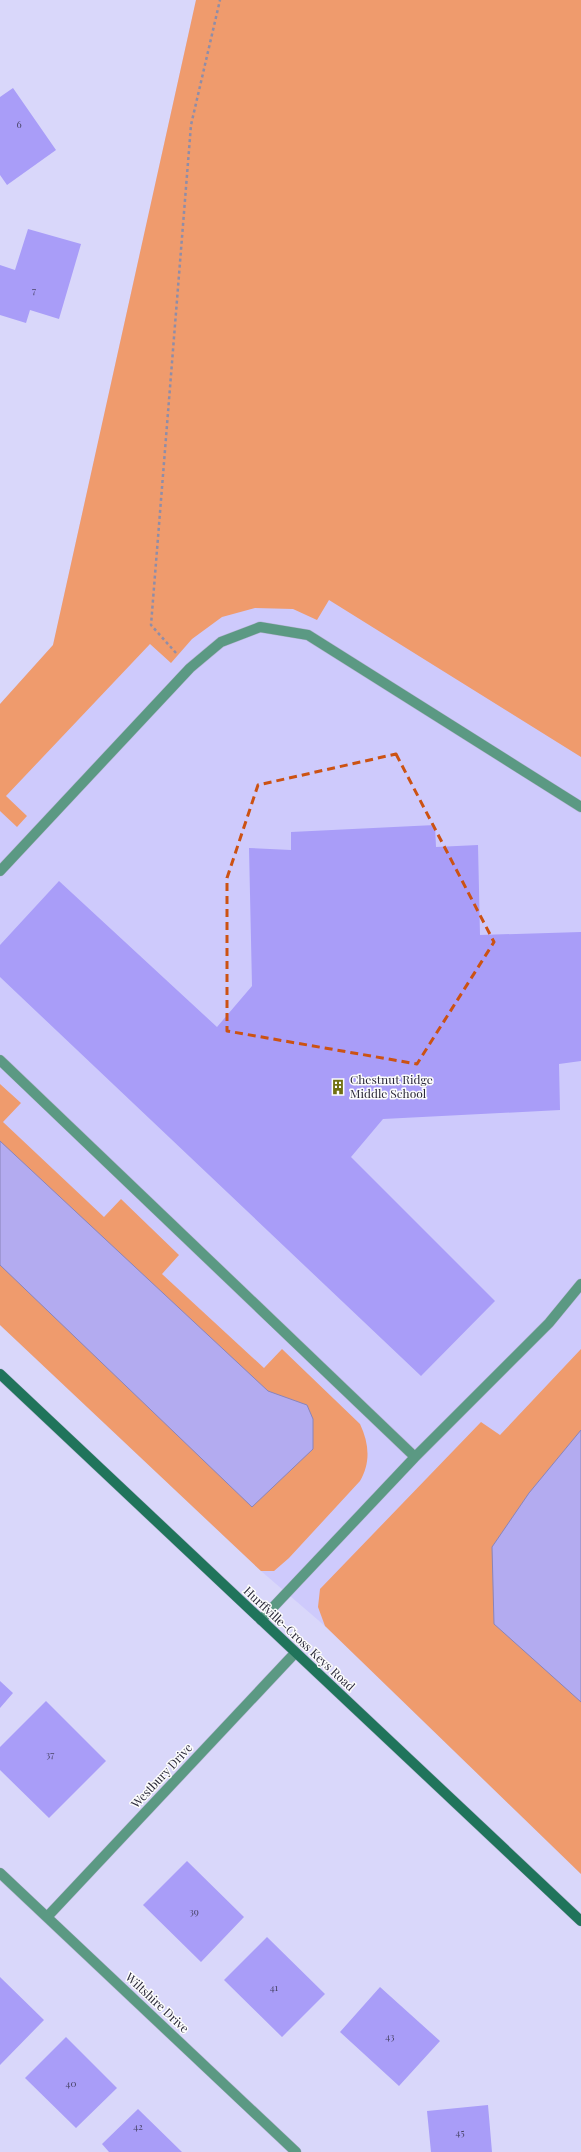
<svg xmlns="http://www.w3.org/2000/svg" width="581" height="2152" font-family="'Playfair Display',serif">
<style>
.built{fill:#cecafc}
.green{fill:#ef9b6d}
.water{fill:#b3abf0;stroke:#8a84b9}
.building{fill:#a99df8}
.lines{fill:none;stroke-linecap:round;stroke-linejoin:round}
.minor-casing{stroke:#b6b4d3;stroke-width:11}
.secondary-casing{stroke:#b6b4d3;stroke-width:11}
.path{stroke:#8f8da8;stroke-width:2.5;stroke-dasharray:3 3;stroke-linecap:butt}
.minor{stroke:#5b9983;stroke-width:10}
.secondary{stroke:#20745b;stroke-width:10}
.marked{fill:none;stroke:#cc5213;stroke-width:3;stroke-dasharray:8 5;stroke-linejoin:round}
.labels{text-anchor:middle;stroke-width:3;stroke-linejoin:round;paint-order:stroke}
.number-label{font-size:10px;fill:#4a4569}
.poi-label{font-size:12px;fill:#2a2839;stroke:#fcfcfc;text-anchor:start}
.street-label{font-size:12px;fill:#2a2839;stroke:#fcfcfc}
</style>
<rect width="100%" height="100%" fill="#d9d7fa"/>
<path class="built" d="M196,0H581V1874L325,1626L261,1571L0,1325V704L53,645Z"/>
<path class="green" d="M196,0H581V757L329,600L317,620L293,609L255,608L222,617L192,639L171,663L150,644L6,796L27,816L17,827L0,811V704L53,645Z
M0,1084L21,1103L3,1122L104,1217L121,1199L179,1255L162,1274L264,1368L282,1349L360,1424C369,1443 371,1462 360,1481L289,1558L274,1571H261L0,1325Z
M581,1349V1874L325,1626L318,1607L320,1589L481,1422L500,1435Z"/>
<path class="water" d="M0,1141L268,1391L307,1405L313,1419V1449L252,1507L0,1265Z
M581,1430V1702L494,1624L492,1547L529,1493Z"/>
<path class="building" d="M13,88L56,150L7,185L0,175V97Z
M28,229L81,244L59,319L30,310L26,323L0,315V265L15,270Z
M435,825L436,847L478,845L480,935L581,932V1061L559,1064L560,1110L383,1119L351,1157L495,1301L421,1376L0,977V945L59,881L217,1027L252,986L249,848L291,850V832Z
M0,1681L13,1693L0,1708Z
M46,1701L106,1761L49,1818L0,1770V1747Z
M187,1861L244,1917L201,1962L143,1905Z
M267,1937L325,1994L282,2037L224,1980Z
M0,1977L44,2020L0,2065Z
M380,1987L440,2041L399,2086L340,2032Z
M66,2037L117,2088L76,2128L25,2078Z
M488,2105L492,2152H431L427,2111Z
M138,2109L182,2152H109L102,2144Z"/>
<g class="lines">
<defs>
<path id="minor" d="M0,871L190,668L221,642L260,627L308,635L581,807
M0,1060L415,1457L261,1620
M415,1457L549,1323L581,1284
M0,1873L296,2152
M47,1917L295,1653"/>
<path id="secondary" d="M0,1374L581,1921"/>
</defs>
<use href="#minor" class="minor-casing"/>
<use href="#secondary" class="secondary-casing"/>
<path class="path" d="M176,653L151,625L191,125L220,0"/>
<use href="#minor" class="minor"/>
<use href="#secondary" class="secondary"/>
</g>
<path class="marked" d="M396,754L494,942L417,1064L227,1031V878L258,785Z"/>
<defs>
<symbol id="building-bare" viewBox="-9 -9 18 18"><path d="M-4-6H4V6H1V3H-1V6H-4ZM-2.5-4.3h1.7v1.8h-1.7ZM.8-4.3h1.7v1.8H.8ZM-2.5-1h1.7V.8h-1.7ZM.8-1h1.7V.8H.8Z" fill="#717012" stroke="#fcfcfc" stroke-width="2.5" paint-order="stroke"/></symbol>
</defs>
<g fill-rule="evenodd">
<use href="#building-bare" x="327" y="1076" width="22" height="22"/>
</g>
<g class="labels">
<g class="number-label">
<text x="19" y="128">6</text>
<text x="34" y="294">7</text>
<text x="50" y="1758">37</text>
<text x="194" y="1915">39</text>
<text x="274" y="1991">41</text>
<text x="390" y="2040">43</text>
<text x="71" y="2087">40</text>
<text x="138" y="2130">42</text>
<text x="460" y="2136">45</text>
</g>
<g class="poi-label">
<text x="350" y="1084">Chestnut Ridge<tspan x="350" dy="14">Middle School</tspan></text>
</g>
<g class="street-label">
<text transform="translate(299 1639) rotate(43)" y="4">Hurffville-Cross Keys Road</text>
<text transform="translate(162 1776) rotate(-47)" y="4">Westbury Drive</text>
<text transform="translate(157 2003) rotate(43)" y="4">Wiltshire Drive</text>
</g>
</g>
</svg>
